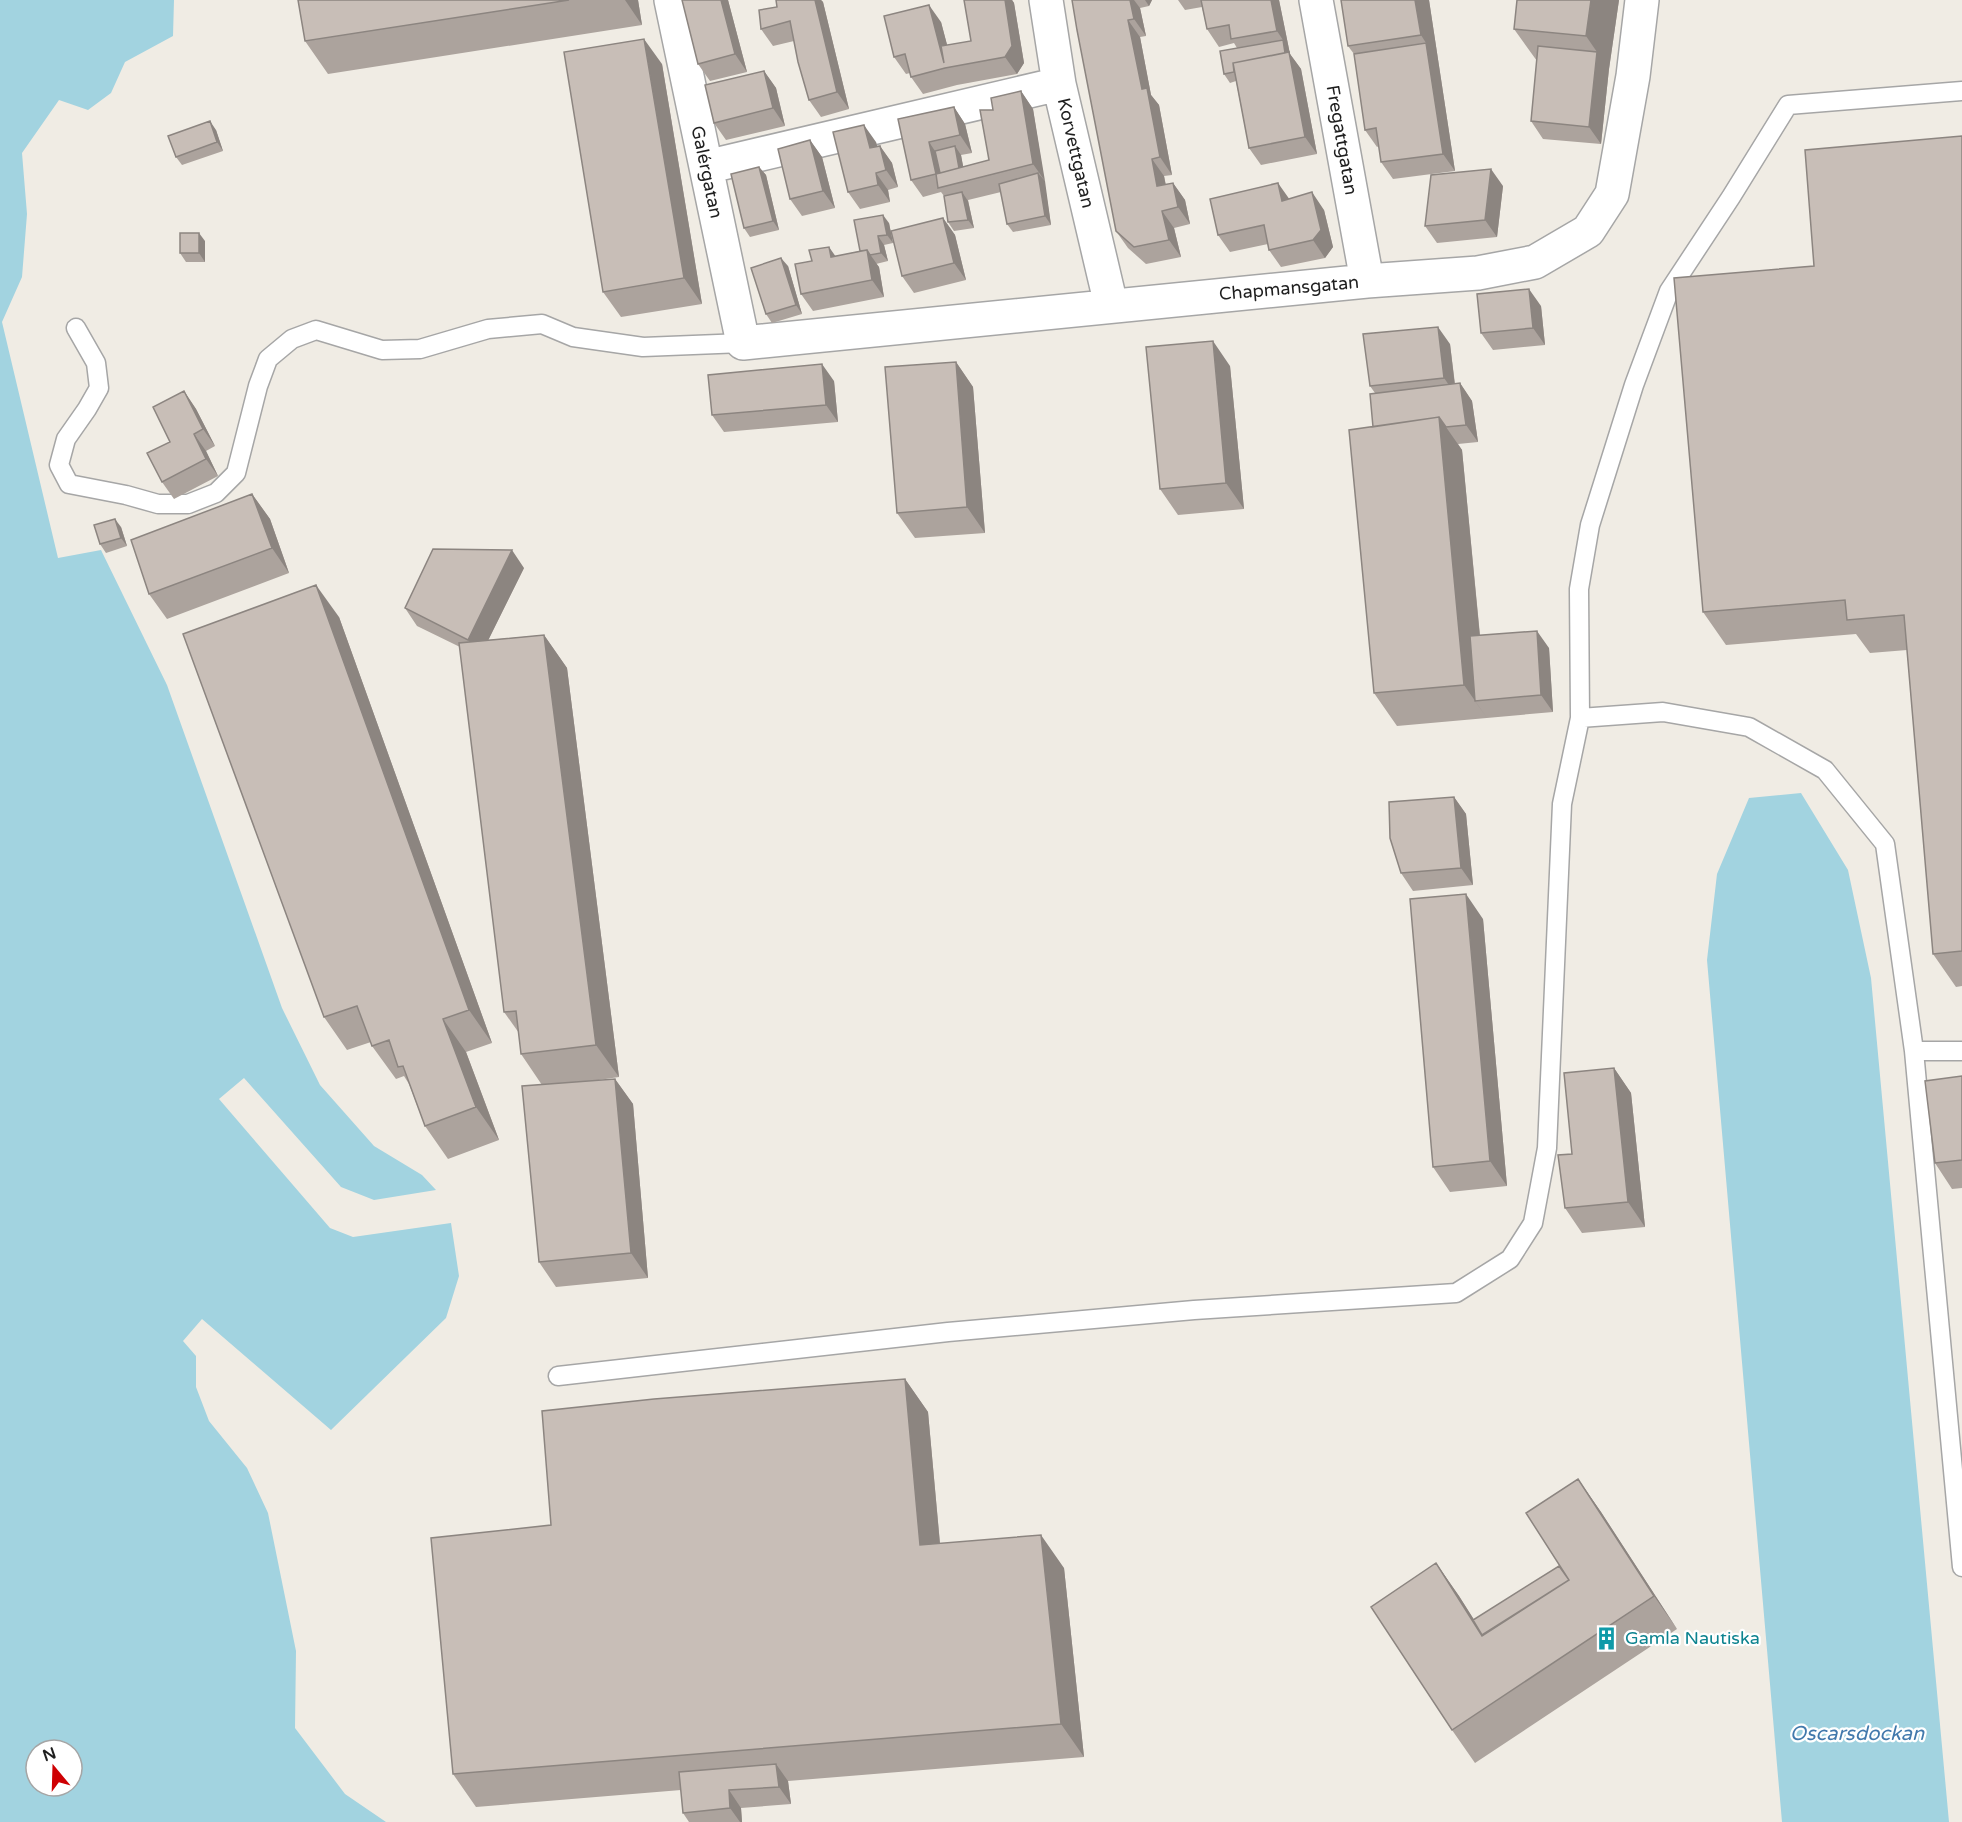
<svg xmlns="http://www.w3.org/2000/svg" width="1962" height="1822" font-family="'Varela Round',sans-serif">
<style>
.water{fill:#a2d3e0;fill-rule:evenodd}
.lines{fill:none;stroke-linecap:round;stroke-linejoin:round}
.service-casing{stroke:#a6a6a6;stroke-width:21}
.minor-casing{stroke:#a6a6a6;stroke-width:36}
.service{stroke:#fff;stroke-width:18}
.minor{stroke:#fff;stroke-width:33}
.wall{fill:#aca39d}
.shaded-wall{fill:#8c8580}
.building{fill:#c8beb7;stroke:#8c8580;stroke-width:1.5}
.labels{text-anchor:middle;stroke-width:4.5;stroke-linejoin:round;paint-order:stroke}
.street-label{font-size:18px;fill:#1f1f1f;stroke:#fff}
.culture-label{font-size:18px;fill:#0d838f;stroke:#fff;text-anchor:start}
.water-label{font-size:20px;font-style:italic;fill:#4279ac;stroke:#fff}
</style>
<rect width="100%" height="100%" fill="#f0ece4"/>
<path class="water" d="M0,0H174L173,36L125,62L111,93L88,110L59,100L22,153L27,214L22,277L2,322L58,558L101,550L167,685L282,1008L320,1085L374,1146L422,1175L436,1190L374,1200L341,1187L244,1078L219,1099L330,1228L353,1237L451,1223L459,1276L446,1318L331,1430L202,1319L183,1341L196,1356V1387L209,1421L247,1468L268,1513L296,1651L295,1728L345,1794L386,1822H0ZM36,1750H72V1786H36Z
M1801,793L1848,870L1871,978L1949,1822H1782L1707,960L1717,874L1749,798Z"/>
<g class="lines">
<defs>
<path id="service" d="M76,328L96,363L99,388L87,409L66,439L59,465L69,484L126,495L158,504H188L216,493L236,473L258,386L268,359L292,339L316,330L382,350L420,349L488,329L542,324L573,337L643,347L743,343
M1580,718L1663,712L1749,727L1825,770L1885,844L1914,1051L1962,1567
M1914,1051H1962
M558,1376L948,1332L1194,1310L1456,1293L1510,1259L1533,1223L1547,1148L1562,804L1580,718L1579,589L1590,525L1634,385L1669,291L1731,197L1788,105L1962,91"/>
<path id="minor" d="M671,0L743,343L1367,281L1478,273L1535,262L1588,231L1612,194L1633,76L1642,0
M1046,0L1059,84L1111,305
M1316,0L1367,281
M706,167L1059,84"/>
</defs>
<use href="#service" class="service-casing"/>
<use href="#minor" class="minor-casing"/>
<use href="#service" class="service"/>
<use href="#minor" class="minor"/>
</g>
<path class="wall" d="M298,0H638L642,25L328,74L305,41Z
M682,0H728L747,72L710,81L698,64Z
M776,0H821L823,2L849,109L821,117L809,100L794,41L773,46L761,29L777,7Z
M964,0H1012L1014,3L1024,63L1017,74L957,85L923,94L911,77L910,73L906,74L894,57L941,22L947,45L971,41Z
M1072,0H1152L1149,6L1140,8L1146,36L1140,37L1151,95L1159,105L1172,175L1164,176L1166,185L1173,183L1185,200L1190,224L1174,228L1181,257L1146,264L1128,248L1116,231Z
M1178,0H1279L1290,54L1301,69L1317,154L1261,165L1249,148L1236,81L1230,83L1224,74L1237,48L1234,43L1219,47L1207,29L1202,7L1185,10Z
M1341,0H1429L1455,171L1393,179L1381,162L1379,146L1377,147L1365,130L1354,54L1348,46Z
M1619,0L1609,69L1601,144L1543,139L1531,121L1537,61L1514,29Z
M662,64L702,304L621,317L603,292Z
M764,71L776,88L785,126L726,140L714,123Z
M1021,91L1033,109L1051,225L1013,232L1007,224L1001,192L968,200L974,228L954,231L948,222L944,196L941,192L923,197L911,180L898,119L954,107L965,124L972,153L961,155L963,167L989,160L993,110Z
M216,130L223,151L182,165L176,157Z
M1962,136V986L1956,987L1933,954L1907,650L1870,653L1856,634L1726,645L1703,612L1814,266Z
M810,140L822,157L835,208L802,216L790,199Z
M876,142L877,146H880L892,163L898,187L888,190L890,202L860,209L848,192Z
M759,167L766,175L779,230L750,237L744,228Z
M1503,186L1497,237L1437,243L1425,226Z
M1289,199L1324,210L1333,247L1325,258L1281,267L1269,250L1268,244L1230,252L1218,235Z
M943,218L955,235L966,280L914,293L902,276Z
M889,223L893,243L884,245L888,261L876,264L879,267L884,297L813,311L801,294L812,261L860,251Z
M205,241V262H186L180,253Z
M788,266L802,314L772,323L766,314Z
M1541,306L1545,345L1493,350L1481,333Z
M1450,344L1455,384L1460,383L1472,401L1478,442L1458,444L1462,450L1480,635L1549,648L1553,712L1397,726L1374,693L1373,427L1375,393L1370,386Z
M956,362L973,387L985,533L915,538L897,513Z
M1230,366L1244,509L1178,515L1160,489Z
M834,381L838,422L724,432L712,415Z
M184,391L196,409L215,446L206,451L218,476L174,499L162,482L170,442Z
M252,494L270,519L289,573L167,619L149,594Z
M121,527L127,546L106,553L100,544Z
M524,568L488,640L544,635L567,668L619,1077L592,1081L615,1079L633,1104L648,1278L556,1287L539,1262L542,1085L521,1054L519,1033L504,1012L460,647L417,626L405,608Z
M339,617L492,1043L466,1052L499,1140L448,1159L425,1126L409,1084L404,1076L396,1079L372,1046L371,1042L347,1050L324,1017Z
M1454,797L1466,814L1473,885L1413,891L1401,873Z
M1483,919L1507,1186L1450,1192L1433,1167Z
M1614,1068L1631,1093L1645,1227L1582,1233L1565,1208L1572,1154Z
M1962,1076V1188L1952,1189L1935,1163Z
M905,1379L928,1412L940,1543L1064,1568L1084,1757L788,1781L791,1804L741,1808L742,1822H689L683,1813L681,1790L476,1807L453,1774L551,1525Z
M1578,1479L1601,1512L1677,1629L1475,1763L1452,1730L1436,1563L1459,1596L1474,1620L1559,1566Z"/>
<path class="shaded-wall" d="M625,0H638L642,25Z
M721,0H728L747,72L735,54Z
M815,0H821L823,2L849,109L837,92Z
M1005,0H1012L1014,3L1024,63L1017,74L1005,57Z
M1130,0H1134L1140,8L1146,36L1134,19Z
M1145,0H1152L1149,6Z
M1271,0H1279L1290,54L1301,69L1317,154L1305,137L1287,62L1283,40L1277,31Z
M1415,0H1429L1455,171L1443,154L1426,43L1421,35Z
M1591,0H1619L1609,69L1601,144L1589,127L1597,52L1586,36Z
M929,5L941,22L953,67L944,63Z
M1128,20L1140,37L1151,95L1159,105L1172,175L1160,157L1142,89Z
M644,39L662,64L702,304L684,278Z
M764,71L776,88L785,126L773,108Z
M1021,91L1033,109L1045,181L1033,164Z
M954,107L965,124L972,153L960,135Z
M210,121L216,130L223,151L217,142Z
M864,125L876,142L882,165L870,148Z
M810,140L822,157L835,208L823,191Z
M929,142L941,160L946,181L936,174Z
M880,146L892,163L898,187L886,170Z
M955,146L961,155L966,181L961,177Z
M1152,159L1164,176L1169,204L1157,186Z
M759,167L766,175L779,230L773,221Z
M1491,169L1503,186L1497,237L1485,220Z
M876,173L888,190L890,202L878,185Z
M1038,173L1045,181L1051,225L1045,216Z
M1173,183L1185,200L1190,224L1178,207Z
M1278,183L1290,200L1282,201Z
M962,192L968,201L974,228L968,220Z
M1312,192L1324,210L1333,247L1325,258L1313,240Z
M1162,211L1174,228L1181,257L1169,240Z
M883,215L889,223L893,243L887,235Z
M943,218L955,235L966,280L954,263Z
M199,233L205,241V262L199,253Z
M878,236L884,245L888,261L881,253Z
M829,247L841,264L831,257Z
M867,250L879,267L884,297L872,280Z
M781,258L788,266L802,314L796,305Z
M1529,289L1541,306L1545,345L1533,328Z
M1438,327L1450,344L1456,395L1444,378Z
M1213,341L1230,366L1244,509L1226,483Z
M956,362L973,387L985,533L967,507Z
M822,364L834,381L838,422L826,405Z
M1460,383L1472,401L1478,442L1466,425Z
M184,391L196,409L215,446L203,429Z
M1439,417L1462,450L1486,700L1475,701L1487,718L1464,685Z
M194,434L206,451L218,476L206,459Z
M252,494L270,519L289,573L272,548Z
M115,519L121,527L127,546L121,538Z
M512,550L524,568L480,657L468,640Z
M316,585L339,617L492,1043L469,1010Z
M1537,631L1549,648L1553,712L1541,695Z
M544,635L567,668L619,1077L596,1045Z
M1454,797L1466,814L1473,885L1461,868Z
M1466,894L1483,919L1507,1186L1490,1161Z
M443,1019L466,1052L499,1140L476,1107Z
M1614,1068L1631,1093L1645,1227L1628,1202Z
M615,1079L633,1104L648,1278L631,1253Z
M905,1379L928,1412L943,1578L920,1545Z
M1578,1479L1601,1512L1677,1629L1654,1596Z
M1041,1535L1064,1568L1084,1757L1061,1724Z
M1436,1563L1459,1596L1494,1651L1482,1636Z
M776,1764L788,1781L791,1804L779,1787Z
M729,1790L741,1808L742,1822H740L730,1808Z"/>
<path class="building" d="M298,0H569L305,41Z
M682,0H721L735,54L698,64Z
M776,0H815L837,92L809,100L798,62L790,21L761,29L759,10L777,7Z
M964,0H1005L1012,46L1005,57L945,68L911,77L905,54L894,57L884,16L929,5L944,63L941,46L971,41Z
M1072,0H1130L1134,19L1128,20L1142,89L1147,88L1160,157L1152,159L1157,186L1173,183L1178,207L1162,211L1169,240L1134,247L1116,231L1077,30Z
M1201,0H1271L1277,31L1231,39L1229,25L1207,29Z
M1341,0H1415L1421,35L1348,46Z
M1517,0H1591L1586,36L1514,29Z
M644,39L684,278L603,292L564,52Z
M1283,40L1285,53L1233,63L1234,72L1224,74L1220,51Z
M1426,43L1443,154L1381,162L1376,128L1365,130L1354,54Z
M1538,46L1597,52L1589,127L1531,121Z
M1289,52L1305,137L1249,148L1233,63Z
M764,71L773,108L714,123L705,85Z
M1021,91L1033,164L938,188L936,174L989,160L980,110H993L991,98Z
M954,107L960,135L929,142L936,174L911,180L898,119Z
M210,121L217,142L176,157L168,136Z
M864,125L870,148L880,146L886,170L876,173L878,185L848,192L833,132Z
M1962,136V951L1933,954L1904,615L1847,620L1845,600L1703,612L1674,278L1814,266L1805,150Z
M810,140L823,191L790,199L778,149Z
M955,146L959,168L940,173L935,151Z
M759,167L773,221L744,228L731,174Z
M1491,169L1485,220L1425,226L1431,175Z
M1038,173L1045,216L1007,224L999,184Z
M1278,183L1282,201L1312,192L1321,230L1313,240L1269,250L1264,225L1218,235L1210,199Z
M962,192L968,220L948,222L944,196Z
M883,215L887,235L878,236L881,253L870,255L867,250L860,251L854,220Z
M943,218L954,263L902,276L891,231Z
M180,233H199V253H180Z
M829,247L831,257L867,250L872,280L801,294L795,264L812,261L809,250Z
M781,258L796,305L766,314L751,268Z
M1529,289L1533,328L1481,333L1477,294Z
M1438,327L1444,378L1370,386L1363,334Z
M1213,341L1226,483L1160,489L1146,347Z
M956,362L967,507L897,513L885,367Z
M822,364L826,405L712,415L708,375Z
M1460,383L1466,425L1446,427L1439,417L1373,427L1370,394Z
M184,391L203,429L194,434L206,459L162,482L147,453L170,442L153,407Z
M1439,417L1464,685L1374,693L1349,430Z
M252,494L272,548L149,594L131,540Z
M115,519L121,538L100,544L94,525Z
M433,549L512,550L468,640L405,608Z
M316,585L469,1010L443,1019L476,1107L425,1126L403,1066L398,1067L389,1040L372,1046L357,1006L324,1017L183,634Z
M1537,631L1541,695L1475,701L1470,636Z
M544,635L596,1045L521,1054L516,1011L504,1012L459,643Z
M1454,797L1461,868L1401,873L1390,838L1389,802Z
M1466,894L1490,1161L1433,1167L1410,899Z
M1614,1068L1628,1202L1565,1208L1558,1155L1572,1154L1564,1073Z
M1962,1076V1160L1935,1163L1925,1081Z
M615,1079L631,1253L539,1262L522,1086Z
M905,1379L920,1545L1041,1535L1061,1724L453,1774L431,1538L551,1525L542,1411L654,1399Z
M1578,1479L1654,1596L1452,1730L1371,1607L1436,1563L1482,1636L1569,1580L1526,1513Z
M1559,1566L1569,1580L1482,1635L1473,1620Z
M776,1764L779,1787L729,1790L730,1808L683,1813L679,1772Z"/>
<defs>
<symbol id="building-bare" viewBox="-9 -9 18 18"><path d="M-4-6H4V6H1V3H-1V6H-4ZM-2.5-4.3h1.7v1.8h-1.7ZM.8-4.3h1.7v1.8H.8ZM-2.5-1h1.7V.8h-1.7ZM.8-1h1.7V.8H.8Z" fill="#0f9aa8" stroke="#fff" stroke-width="2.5" paint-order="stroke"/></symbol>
</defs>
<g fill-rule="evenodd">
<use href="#building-bare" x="1590" y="1622" width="33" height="33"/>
</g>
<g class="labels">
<g class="street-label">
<text transform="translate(1342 140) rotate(80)" y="6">Fregattgatan</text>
<text transform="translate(1076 153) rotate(77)" y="6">Korvettgatan</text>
<text transform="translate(707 172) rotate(78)" y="6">Galérgatan</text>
<text transform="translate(1289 288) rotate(-5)" y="6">Chapmansgatan</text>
</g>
<g class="culture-label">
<text x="1625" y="1644">Gamla Nautiska</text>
</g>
<g class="water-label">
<text x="1857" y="1740">Oscarsdockan</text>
</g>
</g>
<g transform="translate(54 1768) rotate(341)"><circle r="28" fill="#ffffff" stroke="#a5a5a5" stroke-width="1.5"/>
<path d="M0-4.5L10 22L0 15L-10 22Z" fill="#ce0003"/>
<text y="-9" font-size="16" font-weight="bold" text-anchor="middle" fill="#1f1f1f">N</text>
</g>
</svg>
